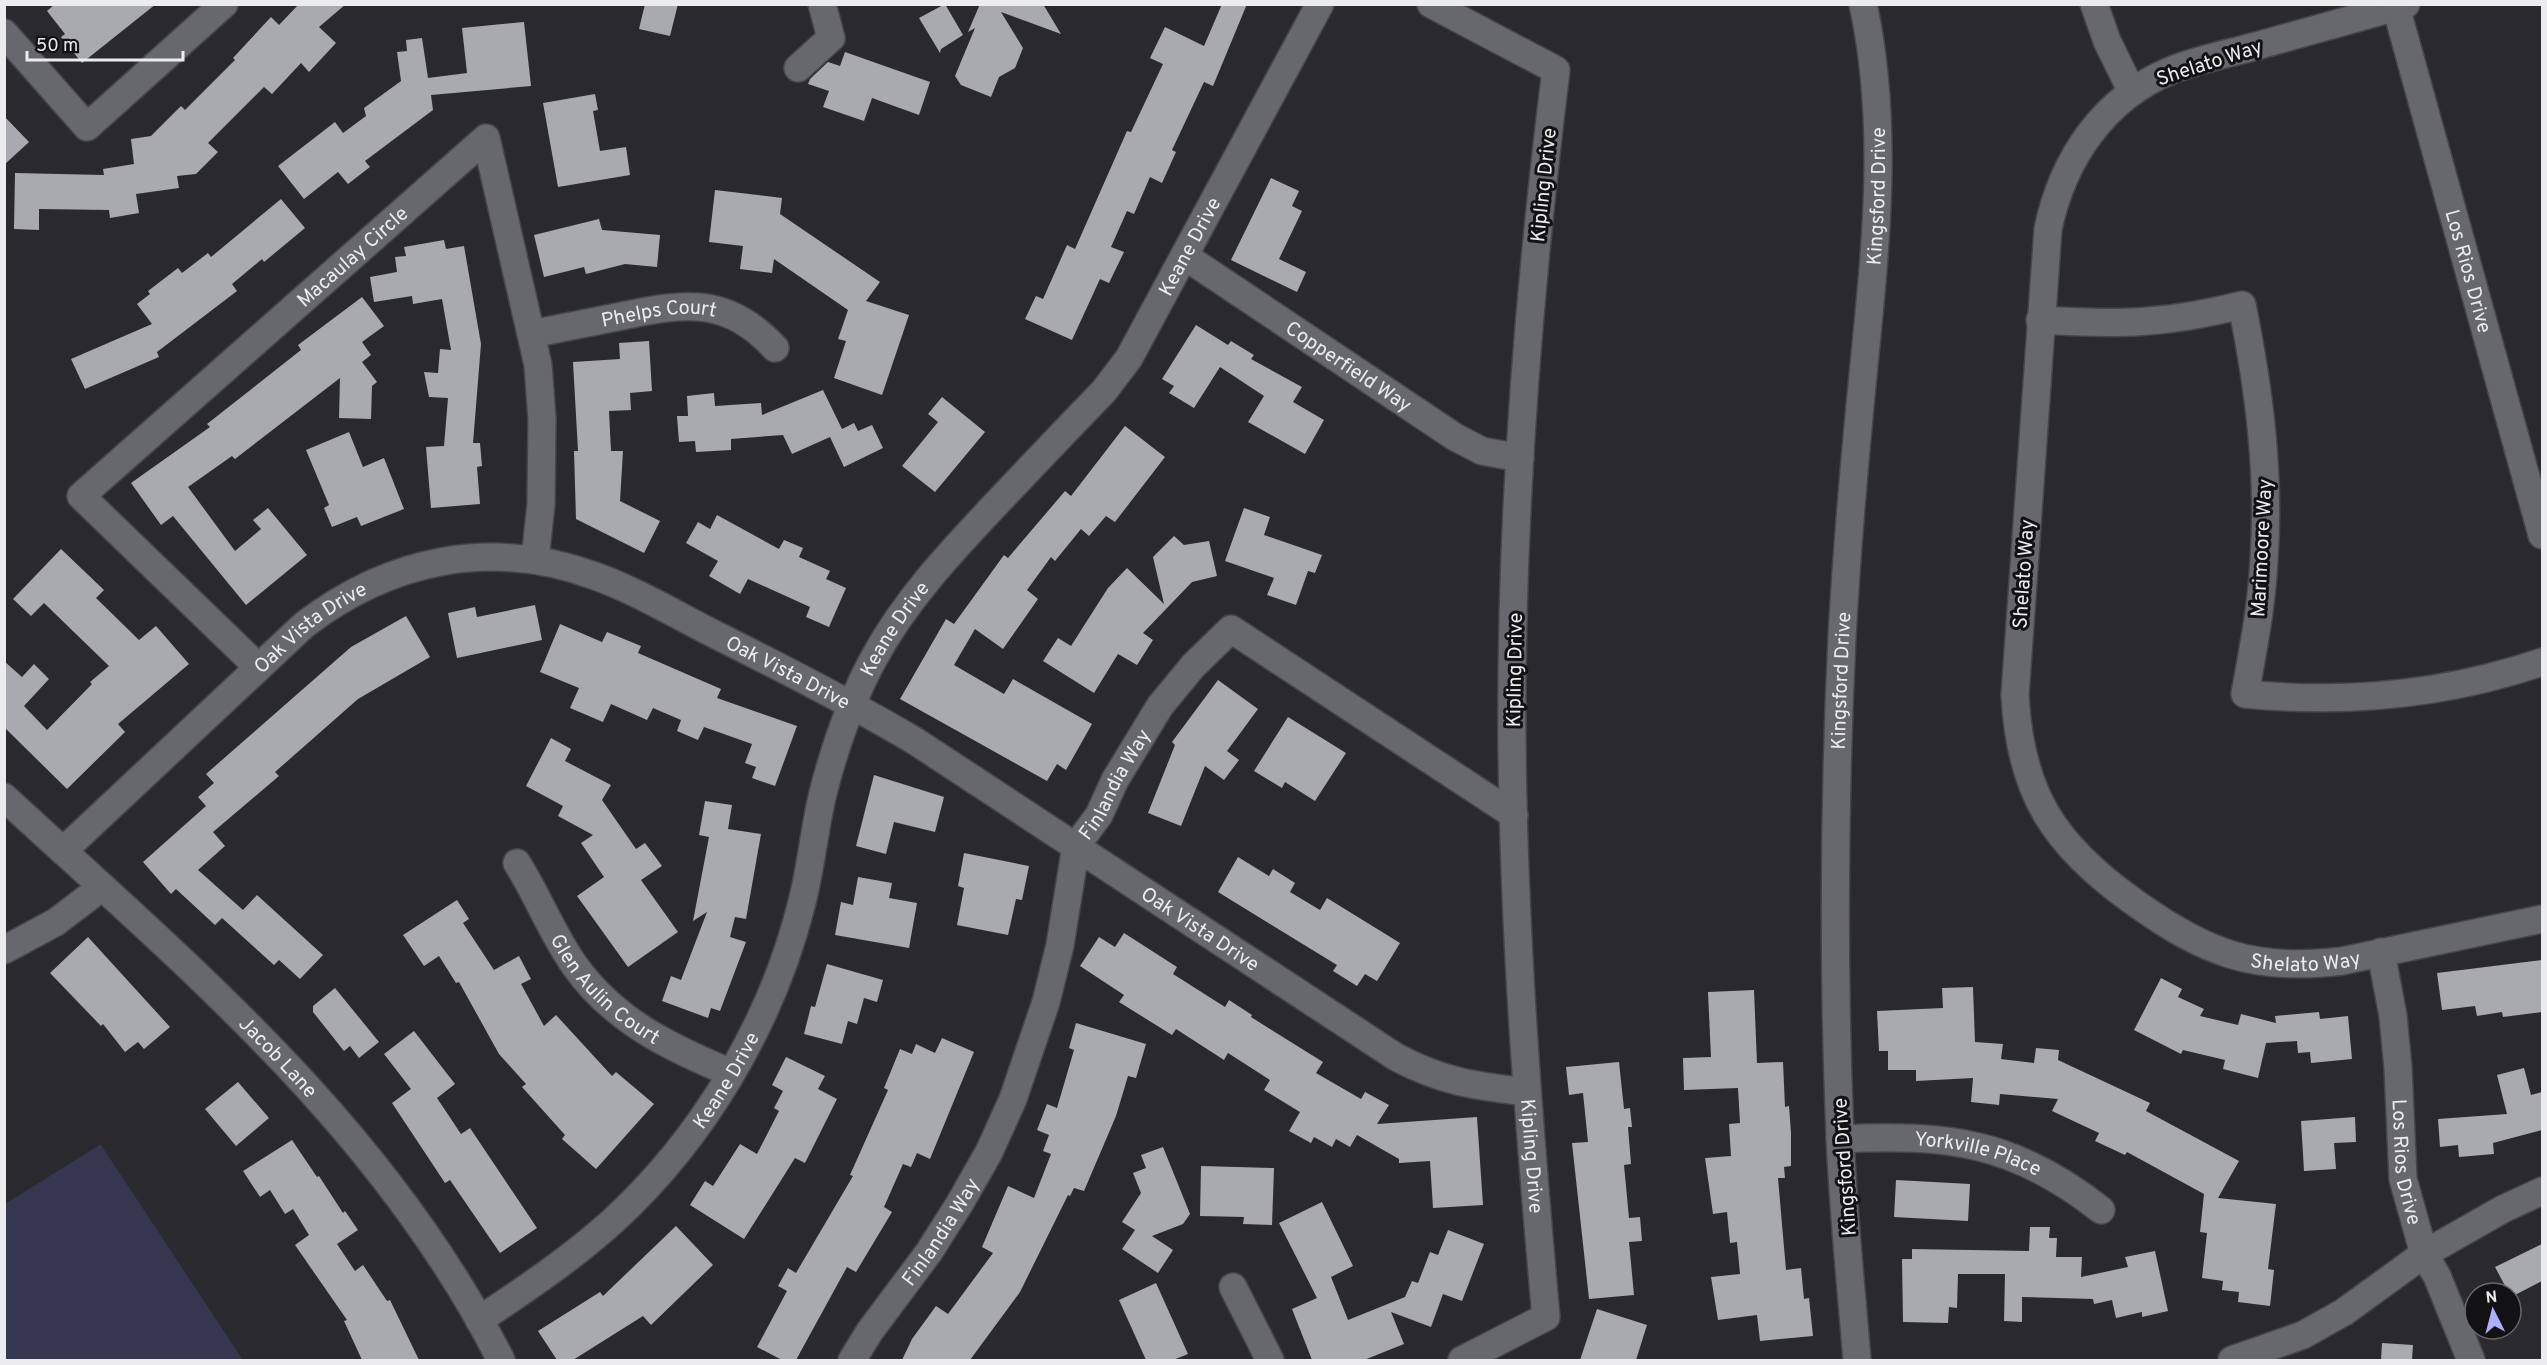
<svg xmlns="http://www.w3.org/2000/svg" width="2547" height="1365" font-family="Overpass,sans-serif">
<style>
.green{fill:#35364f}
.building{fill:#a9aab0}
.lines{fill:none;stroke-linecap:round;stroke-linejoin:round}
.minor-casing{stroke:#46464a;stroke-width:30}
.minor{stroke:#67686d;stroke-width:27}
.labels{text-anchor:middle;stroke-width:6;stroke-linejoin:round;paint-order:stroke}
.street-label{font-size:20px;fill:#ececef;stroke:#121214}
</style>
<rect width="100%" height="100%" fill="#29292e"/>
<path class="green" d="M101,1144V1145L243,1360H5V1204Z"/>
<path class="building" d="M55,4H156L82,63L61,37L65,34L47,11Z
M299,4H346L319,27L336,43L309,72L301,63L272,94L264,87L208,143L218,152L196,174L177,176L179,188L136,194L139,213L110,218L109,210L39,209V230L14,229L15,173L104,175L103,169L134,164L131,139L151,136L181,106L185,110L235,60L233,58L271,17L279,25Z
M645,4H678L670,36L639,29Z
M945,4L963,35L941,49L940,53L919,18Z
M980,4H1043L1061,34L1001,12L1023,48L1015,68L999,77L991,97L961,85L955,76L975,28L968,32Z
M1222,4H1247L1213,86L1204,82L1172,150L1176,152L1162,183L1150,177L1134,214L1127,211L1111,247L1124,252L1109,283L1100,279L1072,340L1025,319L1036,296L1043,299L1067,245L1075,249L1127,131L1131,132L1163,64L1150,58L1165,27L1204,46Z
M524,22L531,86L431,95L433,110L365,161L370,167L348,184L338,172L304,199L278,166L335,122L343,133L366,116L364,108L401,81L397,52L407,51L406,40L422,38L428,78L467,73L462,28Z
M845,52L930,82L919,115L872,98L864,121L823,107L829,91L808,84L810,79L828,62L840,66Z
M595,94L598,110L593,111L600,151L626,147L630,175L558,187L543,103Z
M4,116L29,142L4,165Z
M1271,178L1299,191L1292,206L1302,211L1279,259L1306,272L1297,292L1231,260Z
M715,190L782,198L780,214L880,282L866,301L909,315L882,395L834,378L846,341L838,339L848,310L774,259L772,273L740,269L743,246L709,242Z
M281,199L305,228L264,262L262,259L232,284L237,291L157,352L159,357L85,389L71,359L152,324L137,304L150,294L148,291L178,268L182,273L208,253L211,257Z
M599,219L602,230L660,235L657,267L625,264L586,274L584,267L544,277L534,235Z
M444,240L446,249L464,246L481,344L473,443H480L482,466L477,467L480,504L431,508L426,447L444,446L448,398L429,397L424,372L438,373L440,349L451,350L442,299L413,304L412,296L374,302L370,277L397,272L395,257L406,256L404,247Z
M362,297L384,326L362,342L371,355L362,362L377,382L372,386L371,419L339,418L340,378L235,459L232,456L188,487L235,551L261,529L253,520L268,508L307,555L246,605L173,516L161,525L131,483L210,427L207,424L301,350L298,345Z
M1196,325L1228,345L1231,341L1254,355L1251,359L1302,387L1293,402L1324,420L1305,454L1248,422L1264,396L1220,367L1194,408L1169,393L1174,386L1162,379Z
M649,341L652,391L630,393L631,410L609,411L611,451H623L620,501L660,521L644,553L576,519L574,451H578L573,362L620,359L619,343Z
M823,390L842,429L854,423L858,431L872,425L883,448L844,467L830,437L792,454L783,435L731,439V450L696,452L695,441L679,442L677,416H688L687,396L714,393L715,406L761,403L762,415Z
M942,397L985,432L935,492L902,466L938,422L928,414Z
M1125,426L1165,457L1115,522L1106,516L1089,536L1081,529L1055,561L1051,557L1027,590L1038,599L1003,649L975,629L954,665L1004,694L1013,679L1092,724L1066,770L1057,764L1047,781L900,699L946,619L954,624L1004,555L1008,558L1065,491L1071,496Z
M349,432L363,467L384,458L404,509L361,526L357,517L332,527L324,508L329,505L306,450Z
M1244,508L1270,517L1264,535L1322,555L1315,573L1308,571L1296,605L1267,595L1274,578L1225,561Z
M717,515L779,549L784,540L803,548L799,557L830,571L826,579L846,588L829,627L806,617L810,607L748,579L740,594L709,576L718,561L686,543L698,522L710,529Z
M1174,536L1184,545L1209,541L1217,576L1192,582L1143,633L1153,640L1137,665L1118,654L1094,693L1043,661L1058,638L1071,646L1108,588L1127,568L1164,604L1153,557Z
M61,549L104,590L96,598L139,640L156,626L189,664L118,724L125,732L67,789L4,727V661L22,677L34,664L49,679L24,706L47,730L92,684L90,682L109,666L44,603L31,616L13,599Z
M535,605L542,640L457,658L448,613L475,607L477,617Z
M406,616L430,657L358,699L275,772L279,776L213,832L225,846L198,870L243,910L257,895L323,955L300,979L279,960L274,965L222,918L215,925L176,889L171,894L143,862L206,806L198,797L214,783L206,774L351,647Z
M560,624L602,642L607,632L641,646L638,653L721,689L717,698L797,726L775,786L752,778L756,767L745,763L752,744L704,727L698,740L677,731L681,720L653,708L647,720L611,704L603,722L570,708L579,688L540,672Z
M1218,680L1258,709L1227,751L1239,760L1224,780L1205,766L1181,826L1148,813L1175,745L1172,742Z
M1288,717L1346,753L1315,801L1285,782L1282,788L1254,771Z
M551,738L571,749L565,761L611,785L602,800L636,849L645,843L662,866L641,880L678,932L628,967L577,896L604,877L581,843L593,835L558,816L563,806L526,786Z
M874,775L944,797L935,832L894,822L886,854L856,846Z
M705,801L732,805L728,829L761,834L746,919L735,917L730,937L746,942L720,1011L711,1008L708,1018L662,1001L671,976L681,980L707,912L693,921L709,837L699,835Z
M964,853L1029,866L1022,900L1016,899L1008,935L957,925L964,888L958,886Z
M1238,857L1269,876L1273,869L1295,883L1290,892L1320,910L1327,898L1400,943L1377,981L1365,974L1357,986L1333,971L1337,965L1218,892Z
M858,877L892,883L889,898L917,903L909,948L835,935L841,902L853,905Z
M457,900L469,919L463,923L494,970L519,956L531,979L521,984L544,1026L556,1015L612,1076L616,1072L654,1104L596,1169L562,1139L565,1135L522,1087L526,1084L499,1054L459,982L456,983L439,956L424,966L403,935Z
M1124,933L1177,967L1173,974L1225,1007L1229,1000L1252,1015L1251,1017L1323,1062L1316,1073L1361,1099L1365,1092L1389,1105L1377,1124L1477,1117L1483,1205L1433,1208L1430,1161L1399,1163V1159L1357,1135L1350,1147L1336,1139L1332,1147L1314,1137L1311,1143L1289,1131L1300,1112L1264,1090L1270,1080L1228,1053L1224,1060L1176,1029L1172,1035L1119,1002L1124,995L1080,966L1099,937L1115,947Z
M88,937L170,1027L144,1049L138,1042L125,1052L103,1024L101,1026L50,973Z
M2542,960V1012L2503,1017L2502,1012L2477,1016L2475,1006L2442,1010L2437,973Z
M827,964L883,980L877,1002L864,998L857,1024L848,1021L842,1044L804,1034L811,1006L815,1007Z
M2161,978L2182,989L2178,997L2204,1009L2200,1016L2238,1025L2241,1014L2276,1023L2275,1016L2319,1012L2320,1019L2348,1016L2352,1059L2311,1063L2310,1052L2298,1053L2297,1041L2266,1043L2258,1078L2223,1069L2225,1060L2183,1050L2181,1054L2134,1030Z
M1973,987L1975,1042L2003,1044L2001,1059L2034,1063L2036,1048L2059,1050L2058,1060L2150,1103L2146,1111L2239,1161L2218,1198L2276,1204L2268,1269L2274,1270L2270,1306L2238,1302L2239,1292L2222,1290L2223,1281L2202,1278L2207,1233L2200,1232L2204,1194L2127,1152L2125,1155L2095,1141L2099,1133L2052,1111L2058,1099L2000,1094L1999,1105L1971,1102L1973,1078L1916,1081V1070H1888V1051H1879L1877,1011L1943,1008L1942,988Z
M335,988L379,1042L359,1058L350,1046L344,1051L313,1012V1006Z
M1754,990L1757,1063L1783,1062L1785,1107L1789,1106L1791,1133V1166L1784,1167L1785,1178H1778L1786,1270L1801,1268L1804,1299L1809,1298L1813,1336L1760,1341L1757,1315L1718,1320L1711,1277L1740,1274L1737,1242L1730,1243L1727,1212L1713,1214L1705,1158L1731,1156L1729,1124L1740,1123L1738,1088L1684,1090L1683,1058L1711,1057L1708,992Z
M1076,1023L1146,1044L1136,1078L1128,1076L1116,1116L1084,1191L1074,1188L1070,1196L1068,1195L1020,1292L970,1360H902L912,1339L936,1306L948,1314L993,1253L982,1247L1008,1186L1034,1198L1051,1154L1043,1151L1049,1135L1037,1130L1047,1104L1057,1108L1074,1050L1069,1048Z
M414,1031L455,1084L437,1098L461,1134L470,1128L537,1228L500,1253L450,1180L445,1183L392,1103L411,1089L384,1054Z
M942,1038L974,1052L930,1159L917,1153L911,1167L903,1164L884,1207L892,1212L856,1272L847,1267L796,1360H782L757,1347L787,1291L778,1286L788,1268L796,1273L853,1176L850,1175L888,1090L884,1088L900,1049L912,1054L916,1044L935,1053Z
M786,1057L825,1076L818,1089L837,1099L805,1163L795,1158L744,1239L690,1205L705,1181L713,1186L740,1144L757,1154L779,1111L774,1108L783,1091L772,1085Z
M1619,1062L1624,1109L1630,1108L1632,1127H1628L1631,1164L1624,1165L1629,1218L1640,1217L1642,1241L1629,1242L1634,1295L1589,1299L1572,1143L1588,1142L1583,1093L1569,1095L1566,1067Z
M2524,1068L2531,1095L2542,1092V1130L2493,1143L2494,1154L2459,1157L2458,1145L2440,1147L2438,1119L2507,1114L2497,1075Z
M238,1082L269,1118L236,1146L205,1109Z
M2355,1117L2356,1142L2334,1143L2336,1169L2304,1171L2301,1121Z
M292,1140L317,1177L319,1176L343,1213L345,1211L358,1230L337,1244L355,1271L363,1265L387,1301L390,1300L419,1360H362L344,1321L347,1320L295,1245L309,1235L293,1209L285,1214L270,1190L260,1197L243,1171Z
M1163,1147L1190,1214L1183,1224L1152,1236L1173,1250L1158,1273L1122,1249L1135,1230L1122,1222L1141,1193L1133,1173L1146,1168L1141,1155Z
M1201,1166L1274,1168L1272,1225L1243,1224L1244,1217L1200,1216Z
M1896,1180L1970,1184L1968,1221L1894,1217Z
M1322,1202L1353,1266L1331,1277L1348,1320L1405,1297L1412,1281L1418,1283L1430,1252L1438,1255L1448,1230L1484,1244L1462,1301L1443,1294L1431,1327L1391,1312L1404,1344L1364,1360H1312L1292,1309L1317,1298L1279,1223Z
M676,1226L713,1265L651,1325L643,1316L573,1360H557L538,1331L600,1292L603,1296Z
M2030,1227H2050L2049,1238H2057L2056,1257H2082L2081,1277L2128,1267L2125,1257L2155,1251L2168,1311L2142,1317V1312L2116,1318L2112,1300L2094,1304L2093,1299L2022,1297V1322L2004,1321L2005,1274H1958L1957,1308L1949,1307L1948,1323L1903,1322L1902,1259H1912V1249L2029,1251Z
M2542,1244V1281L2511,1297L2495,1267Z
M1156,1283L1188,1354L1173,1360H1146L1119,1300Z
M1597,1309L1647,1325L1636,1360H1580Z
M2382,1343L2413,1345L2412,1360H2381Z"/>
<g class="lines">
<defs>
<g id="minor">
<path id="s1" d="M1431,4L1556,70C1528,294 1510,520 1512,747C1514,938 1529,1127 1546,1317L1462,1360"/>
<path d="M2094,4L2107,41L2132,92"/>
<path id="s2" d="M2406,4C2358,18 2309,31 2260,45C2231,53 2200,59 2172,70C2104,98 2063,158 2048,229L2015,695C2020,794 2055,846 2134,902C2205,953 2254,972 2342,961L2542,919"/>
<path id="s3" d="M2396,7L2542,535"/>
<path d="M4,33L87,127L224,4"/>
<path d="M798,68L831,38L822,4"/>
<path id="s4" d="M1186,257L1455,437L1482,451L1520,458"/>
<path d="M2040,320C2118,325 2167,324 2242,305C2259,389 2270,473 2264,559C2262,605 2253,649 2245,694C2347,704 2445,695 2542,662"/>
<path id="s5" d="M531,334C562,328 592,322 622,316C685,303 727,296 775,348"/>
<path id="s6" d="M258,667L81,496L486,138L538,365L542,419L541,504L535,560"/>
<path id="s7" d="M4,797C193,971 383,1128 501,1360"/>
<path id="s8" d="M63,851L304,625C390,559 491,538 595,576C637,591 678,616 718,636C784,669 851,703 915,741L1396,1057C1443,1082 1475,1086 1527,1092"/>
<path id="s9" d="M517,863C538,896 552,934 575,966C614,1021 671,1048 731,1073"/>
<path d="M4,950L56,922L102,887"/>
<path id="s10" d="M2381,952L2393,1016L2398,1068L2403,1179L2424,1254L2437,1276L2471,1360"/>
<path id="s11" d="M1840,1139C1947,1134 2014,1141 2101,1210"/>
<path d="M1233,1287L1270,1360"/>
<path id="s12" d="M479,1320C526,1289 572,1258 614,1220C703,1138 771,1024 801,906C811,869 814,830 823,793C835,746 851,700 874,658C906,599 951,552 996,504C1032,466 1068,428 1104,391L1129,358L1320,4"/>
<path id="s13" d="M852,1360L870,1331L929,1252L960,1203L989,1152L1013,1099L1046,1002L1060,945L1076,846L1099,815L1115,780L1160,706L1193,666L1231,629L1514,815"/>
<path id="s14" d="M1857,1360C1851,1286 1843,1211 1840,1136C1833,970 1834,803 1842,637C1847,546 1855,455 1864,365C1876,245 1889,123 1863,4"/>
<path d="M2232,1360L2303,1335L2344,1312L2424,1254L2503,1209L2542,1191"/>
</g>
</defs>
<use href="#minor" class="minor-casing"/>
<use href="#minor" class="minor"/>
</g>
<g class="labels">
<g class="street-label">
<text transform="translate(2209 62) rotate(-18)" y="7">Shelato Way</text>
<text transform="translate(1543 185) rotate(-84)" y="7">Kipling Drive</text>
<text dy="7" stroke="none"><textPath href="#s14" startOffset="1166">Kingsford Drive</textPath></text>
<text dy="7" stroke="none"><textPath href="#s12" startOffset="1320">Keane Drive</textPath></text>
<text dy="7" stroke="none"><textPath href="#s6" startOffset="608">Macaulay Circle</textPath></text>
<text dy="7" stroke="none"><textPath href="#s3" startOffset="274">Los Rios Drive</textPath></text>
<text dy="7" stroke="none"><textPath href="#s5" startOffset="130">Phelps Court</textPath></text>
<text dy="7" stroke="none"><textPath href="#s4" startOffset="196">Copperfield Way</textPath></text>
<text transform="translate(2261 548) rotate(-87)" y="7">Marimoore Way</text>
<text transform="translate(2023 574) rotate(-86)" y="7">Shelato Way</text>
<text dy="7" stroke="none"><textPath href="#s8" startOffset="334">Oak Vista Drive</textPath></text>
<text dy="7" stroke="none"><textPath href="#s12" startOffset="834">Keane Drive</textPath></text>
<text transform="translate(1514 670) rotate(-89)" y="7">Kipling Drive</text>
<text dy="7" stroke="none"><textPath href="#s8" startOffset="855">Oak Vista Drive</textPath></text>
<text dy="7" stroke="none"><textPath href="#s14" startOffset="680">Kingsford Drive</textPath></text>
<text dy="7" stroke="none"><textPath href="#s13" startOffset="642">Finlandia Way</textPath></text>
<text dy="7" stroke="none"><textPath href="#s8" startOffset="1341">Oak Vista Drive</textPath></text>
<text dy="7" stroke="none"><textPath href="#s2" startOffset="1356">Shelato Way</textPath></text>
<text dy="7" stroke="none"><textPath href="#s9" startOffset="156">Glen Aulin Court</textPath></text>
<text dy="7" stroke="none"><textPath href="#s7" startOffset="378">Jacob Lane</textPath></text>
<text dy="7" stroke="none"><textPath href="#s12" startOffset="348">Keane Drive</textPath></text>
<text dy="7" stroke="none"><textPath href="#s11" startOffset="140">Yorkville Place</textPath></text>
<text dy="7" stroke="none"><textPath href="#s1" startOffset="1230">Kipling Drive</textPath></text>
<text dy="7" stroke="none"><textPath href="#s10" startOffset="212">Los Rios Drive</textPath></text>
<text transform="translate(1844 1167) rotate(-94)" y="7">Kingsford Drive</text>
<text dy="7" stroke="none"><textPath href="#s13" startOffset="156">Finlandia Way</textPath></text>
</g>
</g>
<rect width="2547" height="1365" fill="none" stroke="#ececef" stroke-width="12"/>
<g transform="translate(2493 1311) rotate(354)"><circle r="28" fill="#121214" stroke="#69696c" stroke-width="1.5"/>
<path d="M0-4.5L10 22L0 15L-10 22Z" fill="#acaffb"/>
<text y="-9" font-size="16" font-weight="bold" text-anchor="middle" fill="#ececef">N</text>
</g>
<path d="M27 51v9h156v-9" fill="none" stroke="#ececef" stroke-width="3"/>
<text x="36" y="51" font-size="18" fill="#ececef" stroke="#121214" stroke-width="4.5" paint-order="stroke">50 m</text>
</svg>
